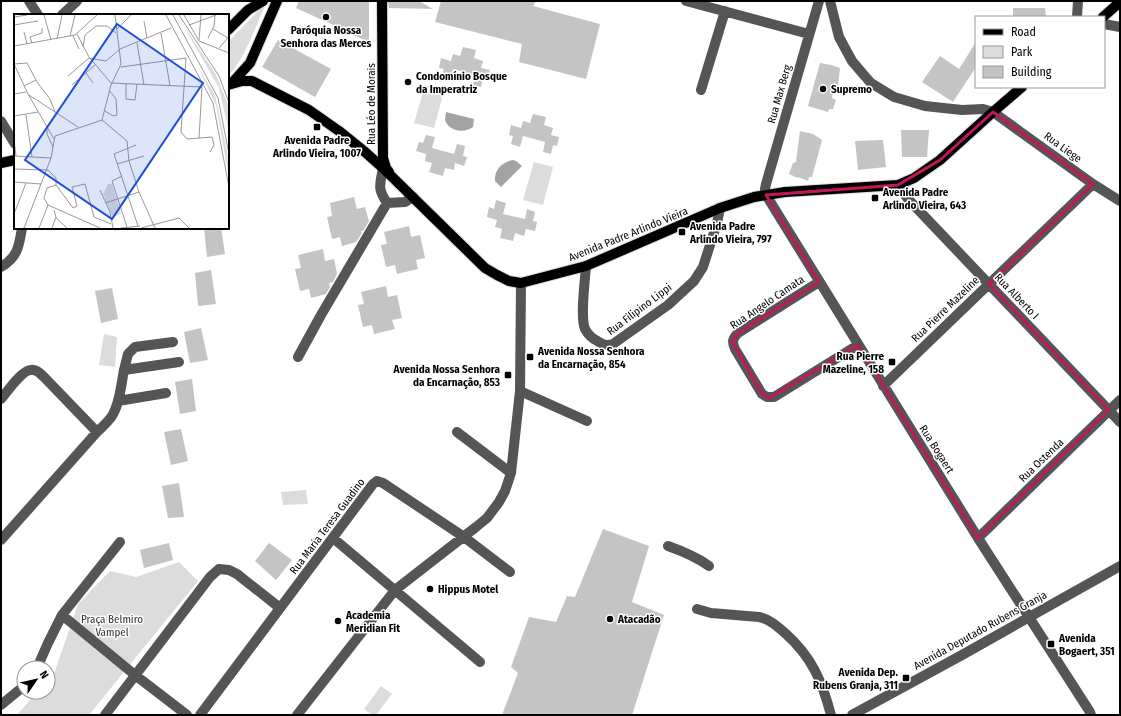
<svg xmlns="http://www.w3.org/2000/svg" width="1121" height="716" font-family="'Fira Sans Condensed',sans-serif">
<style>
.green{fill:#dcdcdc}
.water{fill:#a3a3a3}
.building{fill:#c4c4c4}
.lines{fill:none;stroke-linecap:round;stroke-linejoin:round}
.major-casing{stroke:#dbdbdb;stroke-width:12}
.minor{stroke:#555;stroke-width:10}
.major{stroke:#000;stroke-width:10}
.marked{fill:none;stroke:#c2185b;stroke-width:3;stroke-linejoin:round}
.poi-dot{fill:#000;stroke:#fff;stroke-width:1.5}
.labels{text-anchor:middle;stroke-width:3;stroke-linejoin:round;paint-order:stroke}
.poi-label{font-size:11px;font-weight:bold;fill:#000;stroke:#fff;text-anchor:start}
.street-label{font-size:11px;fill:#000;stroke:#fff}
.park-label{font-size:11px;fill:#333;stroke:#fff}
.inset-road{fill:none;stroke:#999;stroke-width:1}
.view{fill:#1d4ed8;fill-opacity:0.15;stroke:#1d4ed8;stroke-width:2}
.inset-edge{fill:none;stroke:#000;stroke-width:2}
</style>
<rect width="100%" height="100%" fill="#fff"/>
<path class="green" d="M262,7H263L264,8C257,24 241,66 228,75V42Z
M425,85L444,91L434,128L414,123Z
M534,162L553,167L543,205L523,200Z
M104,334L117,337L115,367L99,365Z
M306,490L308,504L283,505L281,492Z
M179,562L198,581L89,715H17L37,692H48V679L55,671L78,604L110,571L136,577Z
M381,686L392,694L376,715H372L364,709Z"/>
<path class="water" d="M446,112L474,119L473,127C463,134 449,131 445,120Z
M513,160L516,161L522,166L501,187L495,181C494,170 502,162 513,160Z"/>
<path class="building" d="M299,1H369V42L339,29L340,28L296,8Z
M388,1H419L433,9L389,8Z
M441,1H536L533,6L600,24L586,79L519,62L522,44L435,22Z
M1013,8H1045L1046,17H1013Z
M278,40L331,69L315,97L262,67Z
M976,42V67L953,102L922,82L940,56L959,69Z
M463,47L476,50L474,58L483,61L481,68L490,70L487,79L483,78L481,87L473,85L475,75L453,69L451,80L441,78L444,69L439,68L441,58L451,61L453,54L460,56Z
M820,63L831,65L840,68L838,86L834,85L832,98L836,100L833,109H829L828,112L808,106Z
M533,114L546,117L544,125L553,128L551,135L559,137L557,146L553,145L551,154L543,152L545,142L523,136L520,147L511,144L513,136L509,135L511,125L521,128L523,121L530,123Z
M901,130H929L927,157H902Z
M800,131L813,134L822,140L812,177H809L808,181L798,177V178L789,174L793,163L796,162Z
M426,135L435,137L432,148L454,154L457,144L465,146L463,156L467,157L464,166L455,163L454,170L445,168L443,176L429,172L432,163L425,161L426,154L416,151L419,142L423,143Z
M883,140L886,167L858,170L855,141Z
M354,197L357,209L365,207L369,221L363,231H361L362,233L356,242L342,246L340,237L332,239L327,217L332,216L330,203Z
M496,200L506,203L503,214L525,219L527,209L535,212L533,221L537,222L535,231L526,229L524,236L515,233L513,241L500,238L502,229L495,227L497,220L487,217L489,207L494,209Z
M409,226L411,237L420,235L425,258L416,260L418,269L397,274L395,265L386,267L381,245L387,244L384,232Z
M204,228H221L225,254L207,257Z
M323,249L325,261L334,259L337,274L333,282L329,283L330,287L326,294L311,298L309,289L300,291L295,269L301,268L298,255Z
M211,270L216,304L198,306L195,273Z
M386,286L388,297L397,295L402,318L392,320L395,329L374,334L372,325L363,327L358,305L364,304L361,292Z
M112,288L118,319L101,323L95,291Z
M201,328L208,360L190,363L184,332Z
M192,379L196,411L180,414L175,382Z
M181,429L188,461L171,465L164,432Z
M179,483L184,517L168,518L162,486Z
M603,529L649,546L632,602L664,615L632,715H502L518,673L511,667L529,617L556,622L567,596L575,597Z
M169,543L173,560L144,568L140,550Z
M269,543L292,560L276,580L255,561Z"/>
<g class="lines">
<defs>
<path id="major" d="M382,1L383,158L386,168L389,172
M1103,17L1120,2
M228,30L248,10L263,1
M231,84L250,63L277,1
M228,85L242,81H252L309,110L339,131L365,152L383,168L485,268L497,275L509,281L521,283L586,266L720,208L754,197L785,192L898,185L914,178L940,160L993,112L1022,87
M1,163L15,160"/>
</defs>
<use href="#major" class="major-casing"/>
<path class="minor" d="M29,1L38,15
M686,1L809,34
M819,1L766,184L765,189L766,195L978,538L1090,712L1091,715
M830,1L839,37L852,61L863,74L871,83L894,97L925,106L962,110L983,109L993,112L1093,184L1120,201
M62,15L77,1
M1077,17L1078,1
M1104,24L1120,27
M701,90L725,11
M1,121L15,144
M383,168C380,185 377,188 387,203L405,202L413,197
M898,185L908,199L1120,422
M586,266C585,281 580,317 585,329C588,335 593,339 599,342C604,345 607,346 613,344L668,305L694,281L703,267L717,223L720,208
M1,267C18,257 19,246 22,228
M819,282L738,333C732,339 732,342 735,349L762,394L767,397H774L858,345
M298,357L321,315L387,203
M124,370L128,354L135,347L173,342
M883,386L1093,184
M520,391L587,421
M1,399C7,392 22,370 31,370C37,369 41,374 45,378L97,432L1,540
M118,401L166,393
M97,432C102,427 108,422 112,416C120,403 121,385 124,370L179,362
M457,432L511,473
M333,538L480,662
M978,538L1120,400
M668,546C682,551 697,557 709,566
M697,609L711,613L759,617C769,619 777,626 785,633C812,657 822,681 831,715
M62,615L135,675L187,715
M37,668L48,643L62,615L120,542
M1,705L24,686
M105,715L210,577L219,569L229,570L237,574L280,608
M200,715L373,484L377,481L383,483L464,537L510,572
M297,715L395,590L476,527L487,518L499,502L505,491L511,473L520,391L521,283
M852,715L962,655L1120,566"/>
<use href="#major" class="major"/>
</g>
<path class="marked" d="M993,112L1093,184L989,284L1109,410L978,538L858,345L769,398L762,394L732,341L738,333L819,282L766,195L898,185L940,160Z"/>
<g class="poi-dot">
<circle cx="326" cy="17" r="4"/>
<circle cx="408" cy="82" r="4"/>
<circle cx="823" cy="89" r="4"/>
<rect x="313" y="123" width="8" height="8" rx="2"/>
<rect x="871" y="194" width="8" height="8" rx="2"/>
<rect x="678" y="228" width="8" height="8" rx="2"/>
<rect x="526" y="353" width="8" height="8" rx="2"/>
<rect x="888" y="358" width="8" height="8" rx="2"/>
<rect x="504" y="371" width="8" height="8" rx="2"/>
<circle cx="430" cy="589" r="4"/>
<circle cx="610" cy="619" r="4"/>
<circle cx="338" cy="621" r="4"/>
<rect x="1047" y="640" width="8" height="8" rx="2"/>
<rect x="902" y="674" width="8" height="8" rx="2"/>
</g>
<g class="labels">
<g class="poi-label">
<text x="326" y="34" text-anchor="middle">Paróquia Nossa<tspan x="326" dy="13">Senhora das Merces</tspan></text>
<text x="416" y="80">Condomínio Bosque<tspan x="416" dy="13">da Imperatriz</tspan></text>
<text x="831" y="93">Supremo</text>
<text x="317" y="144" text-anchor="middle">Avenida Padre<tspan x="317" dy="13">Arlindo Vieira, 1007</tspan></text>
<text x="883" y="196">Avenida Padre<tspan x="883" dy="13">Arlindo Vieira, 643</tspan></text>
<text x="690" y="230">Avenida Padre<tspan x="690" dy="13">Arlindo Vieira, 797</tspan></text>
<text x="538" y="355">Avenida Nossa Senhora<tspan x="538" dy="13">da Encarnação, 854</tspan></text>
<text x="884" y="360" text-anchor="end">Rua Pierre<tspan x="884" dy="13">Mazeline, 158</tspan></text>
<text x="500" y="373" text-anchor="end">Avenida Nossa Senhora<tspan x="500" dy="13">da Encarnação, 853</tspan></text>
<text x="438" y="593">Hippus Motel</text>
<text x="346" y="619">Academia<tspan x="346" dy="13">Meridian Fit</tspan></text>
<text x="618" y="623">Atacadão</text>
<text x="1059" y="642">Avenida<tspan x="1059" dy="13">Bogaert, 351</tspan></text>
<text x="898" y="676" text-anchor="end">Avenida Dep.<tspan x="898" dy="13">Rubens Granja, 311</tspan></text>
</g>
<g class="street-label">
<text transform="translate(779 94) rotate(-74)" y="4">Rua Max Berg</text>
<text transform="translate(371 104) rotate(-90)" y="4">Rua Léo de Morais</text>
<text transform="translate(1063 147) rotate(36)" y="4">Rua Liege</text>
<text transform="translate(628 234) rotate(-22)" y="4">Avenida Padre Arlindo Vieira</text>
<text transform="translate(1017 296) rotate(46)" y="4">Rua Alberto I</text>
<text transform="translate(767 302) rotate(-34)" y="4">Rua Angelo Camata</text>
<text transform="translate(639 309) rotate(-37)" y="4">Rua Filipino Lippi</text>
<text transform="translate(945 309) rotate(-44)" y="4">Rua Pierre Mazeline</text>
<text transform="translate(937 449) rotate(58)" y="4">Rua Bogaert</text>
<text transform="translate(1041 460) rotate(-44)" y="4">Rua Ostenda</text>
<text transform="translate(327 526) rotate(-53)" y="4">Rua Maria Teresa Guadino</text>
<text transform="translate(980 630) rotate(-29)" y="4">Avenida Deputado Rubens Granja</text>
</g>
<g class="park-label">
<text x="112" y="623">Praça Belmiro<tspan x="112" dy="13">Vampel</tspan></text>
</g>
</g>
<g transform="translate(14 14)">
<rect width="215" height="215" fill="#fff"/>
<path d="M166,6L201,59L215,93V118L205,74ZM184,53L201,81L213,137L215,163L202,91ZM94,170H98L107,200L99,203L89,180Z" fill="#dcdcdc"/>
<path class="inset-road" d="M30,1L37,26M152,1L199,89L215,173M159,1L204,84L215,140M165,1L205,62L215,89M170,1L185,27L215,39M0,3L13,1M130,7L133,24M0,11L24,7M175,11L202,1M103,15L117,1M199,15L214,24M10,18L13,30M147,19L156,72M63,20L75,43L97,69L188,73L185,124M56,22L61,1M59,22L65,35M194,24L200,12L201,1M43,25L48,1M185,26L187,1M18,29L16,23L28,19V14M123,29L130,71M0,32L61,21L83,1M69,33L71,21L82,12H93L102,19M205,34L214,24M0,50L13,49L23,68L36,85L41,98M0,50L14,80L40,125M107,53L172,44L167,118L173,125L198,123L200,131L196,138M72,59L79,69M54,62L75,44L92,47L106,35L157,14M112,70V85L121,86L123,70M58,71L81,51M10,72L22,66M0,80L12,78M15,81L64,113M91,97L99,102L103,101L102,85L95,76M12,101L18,143M0,102L24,98M88,106L113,127L115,147L125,178L141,214M33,112V120L39,133M0,126L2,142M122,131L100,140L124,212M0,142L37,144M103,150L130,142M0,155L34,156L42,164V171L59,194L63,192L58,173L71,170L80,203L97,210M108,162L98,167L113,213M0,168L27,170M42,171L33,174L30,184L34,191L86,214M86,176L96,198L99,214M91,189L125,178M0,200L12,169M42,204L53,214M10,214L37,144L41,122L88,106L97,71L107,50L101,1M25,214L34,191M38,214L42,203L40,196M107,214L126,212M127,214L165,204L175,214"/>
<path class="view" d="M103,10L189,69L98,205L11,146Z"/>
<rect width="215" height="215" class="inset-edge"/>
</g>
<rect width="1121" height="716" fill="none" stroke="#000000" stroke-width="4"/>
<rect x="975" y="16" width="130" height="72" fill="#ffffff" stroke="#999999"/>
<rect x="983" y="29" width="20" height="6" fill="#000000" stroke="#999999"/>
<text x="1011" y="36" font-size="12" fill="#000000">Road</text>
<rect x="983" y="46" width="20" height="12" fill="#dcdcdc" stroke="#999999"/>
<text x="1011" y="56" font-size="12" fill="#000000">Park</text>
<rect x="983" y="66" width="20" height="12" fill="#c4c4c4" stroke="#999999"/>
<text x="1011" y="76" font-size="12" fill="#000000">Building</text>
<g transform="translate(36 680) rotate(56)"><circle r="19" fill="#ffffff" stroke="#999999"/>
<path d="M0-3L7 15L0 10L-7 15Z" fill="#000000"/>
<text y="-6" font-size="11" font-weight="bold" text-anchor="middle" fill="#000000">N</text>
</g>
</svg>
